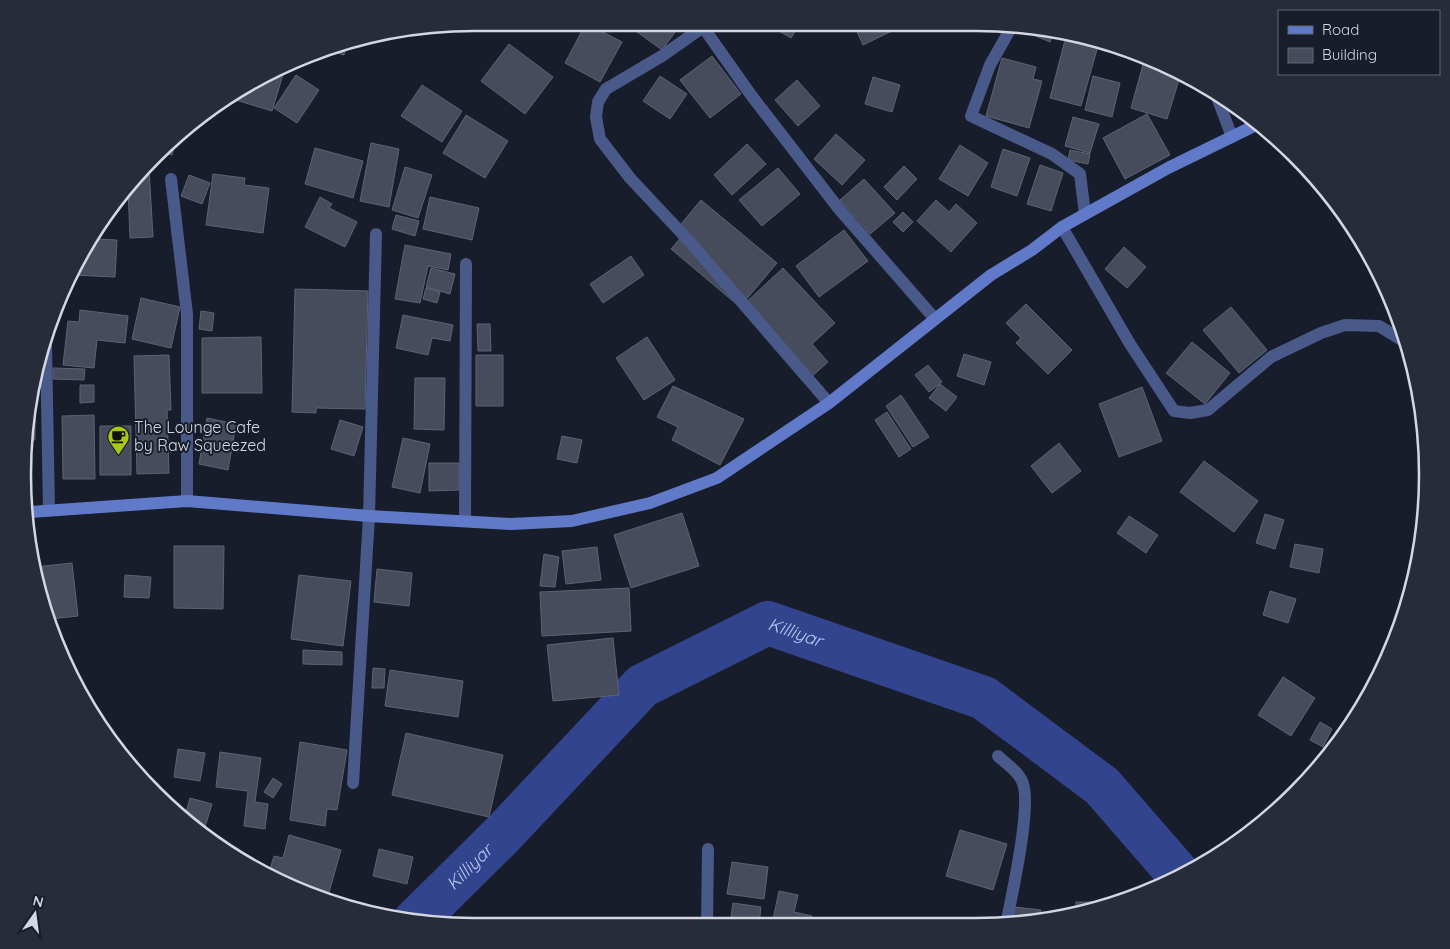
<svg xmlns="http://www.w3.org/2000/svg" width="1450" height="949" font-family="Quicksand,sans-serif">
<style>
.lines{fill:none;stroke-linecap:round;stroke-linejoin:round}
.river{stroke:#32448e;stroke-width:44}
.building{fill:#464c5c;stroke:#5d6374}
.street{stroke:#49598a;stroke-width:12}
.secondary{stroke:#6179c9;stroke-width:12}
.labels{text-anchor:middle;stroke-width:4;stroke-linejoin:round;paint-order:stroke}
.poi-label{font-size:16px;fill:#d4d7e1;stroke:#181d2b;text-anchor:start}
.water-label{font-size:18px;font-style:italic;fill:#b7c6f0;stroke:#181d2b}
.rim{fill:none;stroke:#d4d7e1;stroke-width:2.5}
</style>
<rect width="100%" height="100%" fill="#181d2b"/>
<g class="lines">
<path class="river" id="s1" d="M414,922L503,834L642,686L768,623L984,698L1102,786L1181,877"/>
</g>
<path class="building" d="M586,23L622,42L600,82L565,63Z
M626,24H681L662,50Z
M768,25H799L791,38Z
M854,25H894L896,29L863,45Z
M1029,26L1054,32L1050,42L1026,32Z
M1066,36L1098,46L1081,106L1050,98Z
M347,43L344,55L334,52L336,45Z
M509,44L553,77L525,114L481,81Z
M712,56L741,94L710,118L680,80Z
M1002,58L1036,67L1033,79L1042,81L1029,128L986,116Z
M1144,61L1181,73L1167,119L1131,108Z
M285,68L272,111L226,97Z
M296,75L319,90L297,123L274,108Z
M660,76L687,94L670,119L643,101Z
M1093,76L1120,83L1112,117L1085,110Z
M873,77L900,85L892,112L865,104Z
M797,80L820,106L798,126L775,100Z
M422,85L462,111L442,142L401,116Z
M1147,114L1170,155L1125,179L1103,138Z
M466,115L508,141L485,178L443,153Z
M1073,117L1099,124L1090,153L1065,146Z
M836,134L865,160L842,185L814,159Z
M371,143L399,149L389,207L360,201Z
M175,144L172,155L165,153Z
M747,144L766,164L732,195L714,175Z
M960,145L988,163L968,196L939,179Z
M315,148L363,161L353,198L305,184Z
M1003,149L1030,158L1017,196L991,187Z
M1070,150L1090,154L1088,164L1068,160Z
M1040,165L1063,173L1051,211L1027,204Z
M904,166L917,179L897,200L884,187Z
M405,167L432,175L418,218L392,210Z
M149,168L153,237L130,238L128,188Z
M778,168L800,194L762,226L739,200Z
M213,174L245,178L244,185L269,188L263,233L206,225Z
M189,175L210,183L202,204L181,196Z
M864,179L895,213L870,234L840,200Z
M320,197L332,204L329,208L357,222L345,247L305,227Z
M430,197L479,208L472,240L423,229Z
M701,200L777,263L740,307L671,249L683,235L676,230Z
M936,200L949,212L956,204L977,223L951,252L917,221Z
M903,212L913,222L903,232L893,222Z
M396,215L419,221L415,236L392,229Z
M844,230L868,261L819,297L796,266Z
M93,239L117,240L115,277L72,275Z
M405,245L451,254L448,270L428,266L420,303L395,299Z
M1124,247L1146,267L1127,288L1105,269Z
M631,256L644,275L603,303L590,284Z
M431,268L455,274L450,294L426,287Z
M783,268L835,323L812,344L828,362L809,379L741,307Z
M426,288L440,292L437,303L423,299Z
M295,289L368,291L365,409L316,408V413L292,412Z
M141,298L180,307L171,348L132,339Z
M1026,304L1072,350L1048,374L1016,343L1021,338L1006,323Z
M1231,307L1267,350L1239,373L1203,330Z
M80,310L128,316L125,343L97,340L94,368L63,365L68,321L79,322Z
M201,311L214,313L212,331L199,329Z
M403,315L453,325L450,341L432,338L428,355L396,348Z
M477,324H490L491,351H478Z
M261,337L262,393H202V338Z
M647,337L675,380L644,400L616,358Z
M1192,342L1230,373L1205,404L1166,373Z
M964,354L991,362L984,385L957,376Z
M169,355L171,410H167L169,473L137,474L134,356Z
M476,355H503V406H476Z
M928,365L942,382L929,392L915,375Z
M53,368L85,369L84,380L53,379Z
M415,378H445L444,430L414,429Z
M940,384L957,397L946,411L929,398Z
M80,385H94V402L80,403Z
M673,386L744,419L720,465L672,440L678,427L657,417Z
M1142,387L1162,441L1119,457L1099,404Z
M901,395L929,437L913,447L886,406Z
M35,396V440H25Z
M887,412L911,449L899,457L875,420Z
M94,415L95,479H63L62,416Z
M207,418L236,424L228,470L199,464Z
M340,420L363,427L354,456L331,449Z
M100,426H131V475H100Z
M562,436L582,440L577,463L557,459Z
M403,438L430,444L420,493L392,487Z
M1059,443L1081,471L1052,493L1031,466Z
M1204,461L1258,501L1234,532L1180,492Z
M429,463H459V490L429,491Z
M682,513L699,566L631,588L614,535Z
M1265,514L1284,520L1275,549L1256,543Z
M1129,516L1158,535L1146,553L1117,533Z
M1295,544L1323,549L1319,573L1290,567Z
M174,546H224L223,609L174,608Z
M597,547L601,580L566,584L562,551Z
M544,554L559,557L555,587L540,586Z
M72,563L78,616L50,619L38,591L35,567Z
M377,569L412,573L409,606L374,602Z
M125,575L151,577L149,598L124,597Z
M299,575L351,581L343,646L291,639Z
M629,588L631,631L542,636L540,592Z
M1270,591L1296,599L1288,623L1263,615Z
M613,638L619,695L553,701L547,645Z
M303,650L342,652V665L303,664Z
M373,668L385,669L384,688H372Z
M390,670L463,681L458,717L385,706Z
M1283,677L1315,698L1291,736L1258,715Z
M1320,722L1332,729L1323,747L1310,740Z
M406,733L503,755L489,817L392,795Z
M300,742L347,750L337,810L327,809L325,826L290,820Z
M178,749L205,753L200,781L174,777Z
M220,752L261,758L255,802L268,804L265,829L244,826L248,791L216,787Z
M273,778L282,784L273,798L264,792Z
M190,798L212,804L205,827L184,819Z
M960,830L1007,844L993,890L946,876Z
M289,835L341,850L328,896L275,880L268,876L274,856L283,858Z
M379,849L413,857L407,884L373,876Z
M732,862L768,867L764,899L727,894Z
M779,891L798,895L794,912L812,916L810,925L772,924Z
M1076,902H1095V910L1076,914Z
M733,903L761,907L759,924H730Z
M1015,907L1041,910L1040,920L1013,924Z"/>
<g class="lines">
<path class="street" d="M706,24L703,27L751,95L839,209L935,319
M1012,26L990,65L971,116L1052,154L1080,174L1085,214
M703,27L662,56L606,89L598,102L596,117L600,139L630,178L689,241L829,403
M1217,97L1232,137
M171,179L187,314V501
M1062,227L1130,344L1174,411L1190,413L1208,410L1271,357L1321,333L1345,325L1379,326L1407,343
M46,346L49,510
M465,521L466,264
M998,756C1005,763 1018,771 1022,781C1033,803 1011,898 1006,925
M353,783L369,516L376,234
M707,924L708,849"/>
<path class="secondary" d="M30,512L187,501L369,516L511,524L572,521L650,503L717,478L829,403L991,275L1032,250L1062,227L1168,168L1258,124"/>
</g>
<defs>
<symbol id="cafe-pin" viewBox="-11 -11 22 30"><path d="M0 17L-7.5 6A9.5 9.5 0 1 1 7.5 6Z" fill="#aac717" stroke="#181d2b"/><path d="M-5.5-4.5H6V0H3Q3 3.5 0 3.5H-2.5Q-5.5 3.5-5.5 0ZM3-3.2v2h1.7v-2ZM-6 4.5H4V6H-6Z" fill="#111"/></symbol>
</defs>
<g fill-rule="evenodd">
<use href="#cafe-pin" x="106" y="424" width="25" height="34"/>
</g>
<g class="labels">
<g class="poi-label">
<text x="134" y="433">The Lounge Cafe<tspan x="134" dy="18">by Raw Squeezed</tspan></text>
</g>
<g class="water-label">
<text dy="6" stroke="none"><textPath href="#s1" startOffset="498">Killiyar</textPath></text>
<text dy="6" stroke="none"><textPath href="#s1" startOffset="78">Killiyar</textPath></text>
</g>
</g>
<path d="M0 0H1450V949H0ZM474 31H976A443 443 0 0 1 1419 474V475A443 443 0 0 1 976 918H474A443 443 0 0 1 31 475V474A443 443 0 0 1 474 31Z" fill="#272c3a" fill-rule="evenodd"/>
<path class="rim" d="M474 31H976A443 443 0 0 1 1419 474V475A443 443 0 0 1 976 918H474A443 443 0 0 1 31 475V474A443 443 0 0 1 474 31Z"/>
<rect x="1278" y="10" width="162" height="65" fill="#181d2b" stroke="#636774"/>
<rect x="1288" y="26" width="25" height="8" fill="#6179c9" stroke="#636774"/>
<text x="1322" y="35" font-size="15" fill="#d4d7e1">Road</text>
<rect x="1288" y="48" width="25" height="15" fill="#464c5c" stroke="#636774"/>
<text x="1322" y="60" font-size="15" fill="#d4d7e1">Building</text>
<g transform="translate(35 914) rotate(14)" stroke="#181d2b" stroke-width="4" paint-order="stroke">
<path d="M0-4L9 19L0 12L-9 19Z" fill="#d4d7e1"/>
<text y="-8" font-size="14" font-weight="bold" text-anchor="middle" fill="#d4d7e1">N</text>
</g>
</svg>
